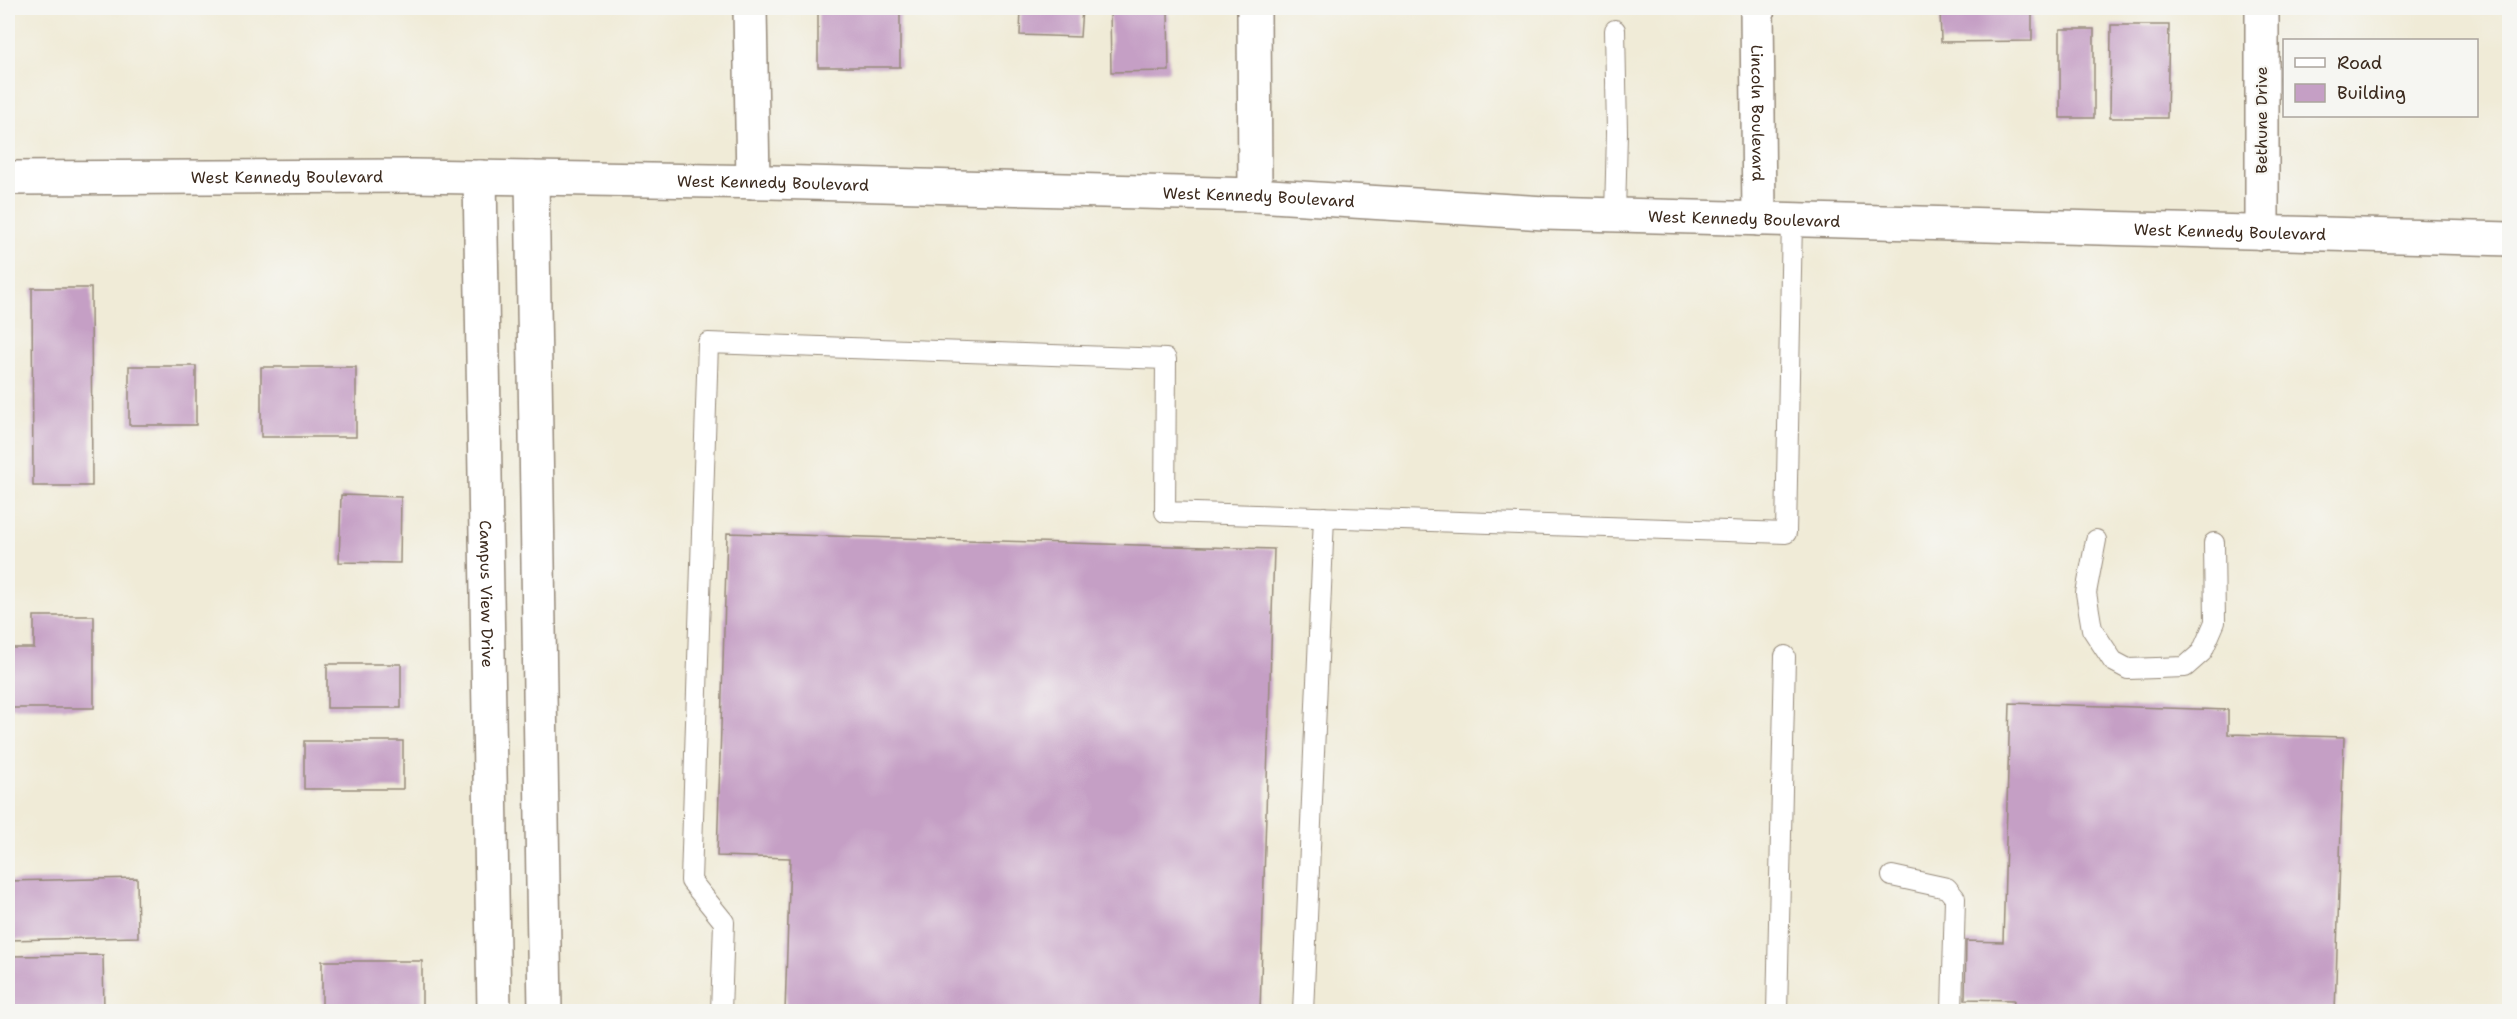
<svg xmlns="http://www.w3.org/2000/svg" width="2517" height="1019" font-family="'Shantell Sans',sans-serif">
<style>
.building{fill:#c59fc5}
.lines{fill:none;stroke-linecap:round;stroke-linejoin:round}
.service-casing{stroke:#968a7a;stroke-width:22}
.minor-casing{stroke:#968a7a;stroke-width:36}
.secondary-casing{stroke:#968a7a;stroke-width:36}
.service{stroke:#fff;stroke-width:20}
.minor{stroke:#fff;stroke-width:33}
.secondary{stroke:#fff;stroke-width:33}
.labels{text-anchor:middle;stroke-width:4.5;stroke-linejoin:round;paint-order:stroke}
.street-label{font-size:16px;fill:#3b2a1e;stroke:#f6f6f2}
</style>
<rect width="100%" height="100%" fill="#f6f6f2"/>
<filter id="ink" filterUnits="userSpaceOnUse"><feTurbulence type="fractalNoise" baseFrequency=".0167" numOctaves="2"/><feDisplacementMap in="SourceGraphic" scale="12" xChannelSelector="R" yChannelSelector="G"/><feConvolveMatrix kernelMatrix="1 2 1 2 8 2 1 2 1" color-interpolation-filters="sRGB"/></filter>
<filter id="wash" filterUnits="userSpaceOnUse"><feTurbulence type="fractalNoise" baseFrequency=".008" numOctaves="4" result="noise"/><feDisplacementMap in="SourceGraphic" scale="24" xChannelSelector="R" yChannelSelector="G"/><feGaussianBlur stdDeviation="1.35" result="paint"/><feColorMatrix in="noise" values="0 0 0 0 0 0 0 0 0 0 0 0 0 0 0 0 0 1.4 0 .05"/><feComposite in="paint" operator="in"/></filter>
<g filter="url(#wash)">
<rect width="100%" height="100%" fill="#f0ebd7"/>
<g id="blocks">
<path class="building" d="M818,8H900V67H818Z
M1021,8H1082L1080,37L1020,35Z
M1110,8H1168L1169,71L1111,72Z
M1940,8H2032V41L1941,42Z
M2111,25H2169L2167,118H2110Z
M2060,29H2094V118H2060Z
M32,288H91L92,486H33Z
M129,366H196V425H129Z
M261,367H356V437H261Z
M341,495L401,497L400,563L339,562Z
M727,533L1274,549L1260,1012H785L790,858L717,856Z
M34,616H94V708H8V648H34Z
M327,664H401V708H327Z
M2010,703L2228,710V734L2344,737L2335,1012H2013L2014,1000L1965,999L1966,941L2003,942Z
M304,741H403V789H304Z
M137,878L138,937L8,940V881Z
M103,955L104,1012H8V956Z
M322,961H422V1012H322Z"/>
</g>
</g>
<g filter="url(#ink)">
<use href="#blocks" fill-opacity="0" stroke="#968a7a" stroke-width="1.5"/>
<g class="lines">
<defs>
<path id="service" d="M1615,215L1617,132L1615,30
M2096,540L2086,593L2092,629L2113,661L2128,669L2185,667L2202,652L2215,622L2214,543
M1892,876L1947,888L1955,898L1952,1012
M721,1012L724,922L691,881L708,343L1166,359L1165,512L1786,533L1792,219
M1303,1012L1324,517
M1777,1012L1785,656"/>
<g id="minor">
<path d="M750,8L753,182"/>
<path d="M1254,8L1255,195"/>
<path id="s1" d="M1757,8L1759,219"/>
<path d="M2262,8V233"/>
<path id="s2" d="M480,177L494,1012"/>
<path d="M532,178L545,1012"/>
</g>
<g id="secondary">
<path id="s3" d="M8,178L413,176L770,182L1255,195L1544,213L2510,239"/>
</g>
</defs>
<use href="#service" class="service-casing"/>
<use href="#minor" class="minor-casing"/>
<use href="#secondary" class="secondary-casing"/>
<use href="#service" class="service"/>
<use href="#minor" class="minor"/>
<use href="#secondary" class="secondary"/>
</g>
</g>
<g class="labels">
<g class="street-label">
<text dy="6" stroke="none"><textPath href="#s1" startOffset="105">Lincoln Boulevard</textPath></text>
<text transform="translate(2261 120) rotate(-90)" y="6">Bethune Drive</text>
<text dy="6" stroke="none"><textPath href="#s3" startOffset="279">West Kennedy Boulevard</textPath></text>
<text dy="6" stroke="none"><textPath href="#s3" startOffset="765">West Kennedy Boulevard</textPath></text>
<text dy="6" stroke="none"><textPath href="#s3" startOffset="1251">West Kennedy Boulevard</textPath></text>
<text dy="6" stroke="none"><textPath href="#s3" startOffset="1737">West Kennedy Boulevard</textPath></text>
<text dy="6" stroke="none"><textPath href="#s3" startOffset="2223">West Kennedy Boulevard</textPath></text>
<text dy="6" stroke="none"><textPath href="#s2" startOffset="417">Campus View Drive</textPath></text>
</g>
</g>
<rect width="2517" height="1019" fill="none" stroke="#f6f6f2" stroke-width="30"/>
<rect x="2283" y="39" width="195" height="78" fill="#f6f6f2" stroke="#aba49d" stroke-width="1.5"/>
<rect x="2295" y="58" width="30" height="9" fill="#ffffff" stroke="#aba49d" stroke-width="1.5"/>
<text x="2337" y="69" font-size="18" fill="#3b2a1e">Road</text>
<rect x="2295" y="84" width="30" height="18" fill="#c59fc5" stroke="#aba49d" stroke-width="1.5"/>
<text x="2337" y="99" font-size="18" fill="#3b2a1e">Building</text>
</svg>
